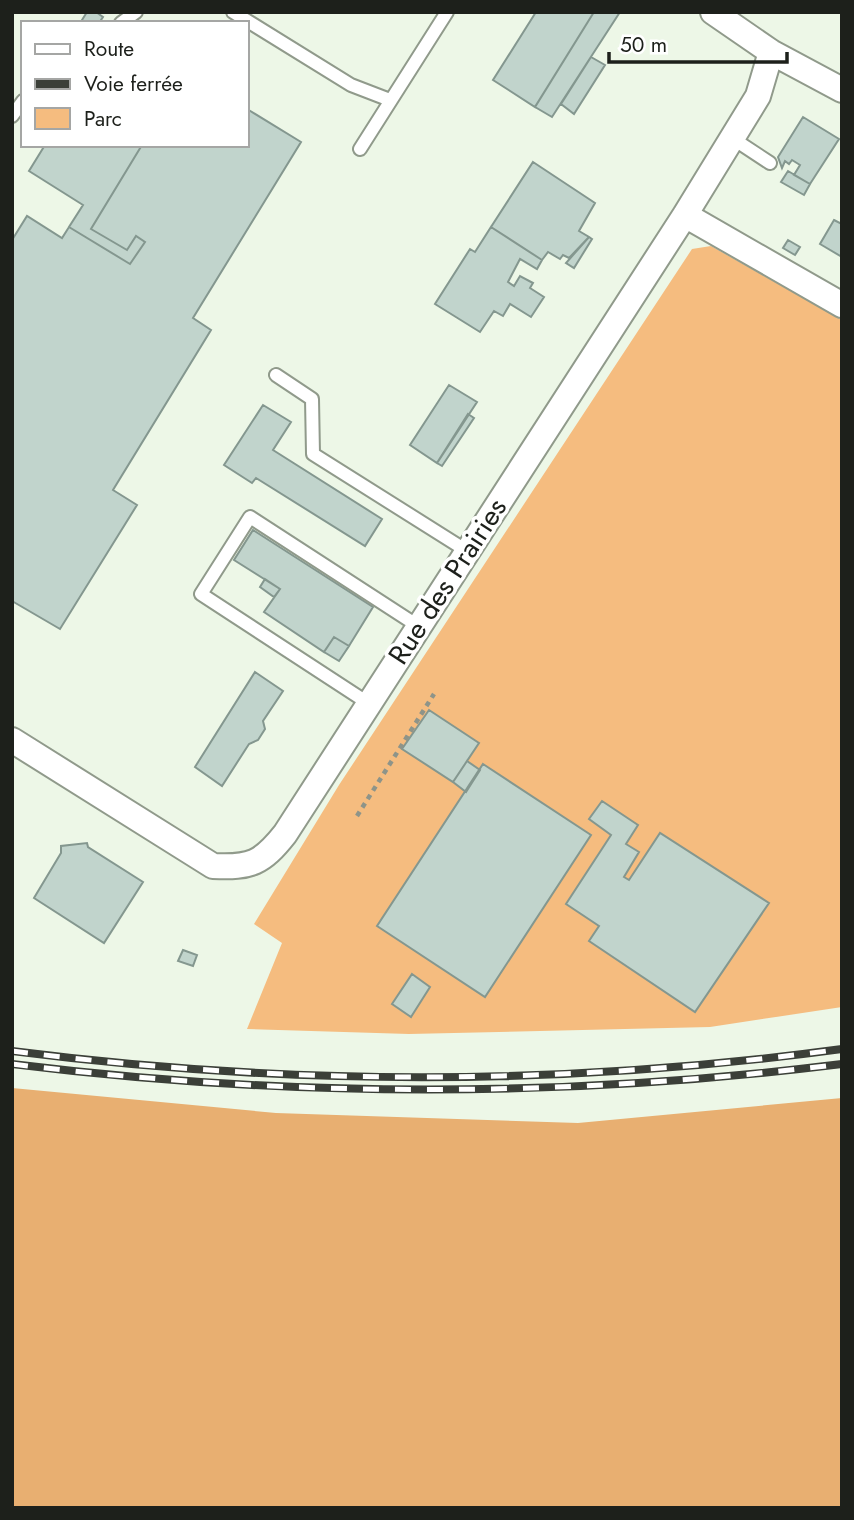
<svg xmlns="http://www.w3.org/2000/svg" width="854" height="1520" font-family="Jost,sans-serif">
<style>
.green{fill:#f5bc7f}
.forest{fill:#e8af71}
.building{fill:#c1d4cc;stroke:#84978f;stroke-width:2}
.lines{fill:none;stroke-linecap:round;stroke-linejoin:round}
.lane-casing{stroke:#909a8b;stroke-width:16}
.street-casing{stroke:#909a8b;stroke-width:28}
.path{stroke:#8e9489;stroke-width:4.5;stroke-dasharray:5 5;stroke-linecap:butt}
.lane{stroke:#fff;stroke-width:12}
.street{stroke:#fff;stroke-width:24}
.rail-casing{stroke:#3b3f38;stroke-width:8}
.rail{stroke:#fff;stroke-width:5;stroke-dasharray:16;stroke-linecap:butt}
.labels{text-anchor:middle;stroke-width:7;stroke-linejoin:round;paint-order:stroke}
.street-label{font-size:28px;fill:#1d201b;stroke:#fff}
</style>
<rect width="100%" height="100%" fill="#edf7e7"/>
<path class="green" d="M711,246L842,320V1007L710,1027L409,1034L247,1029L282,943L254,924L339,785L692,249Z"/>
<path class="forest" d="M12,1088L276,1113L578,1123L842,1098V1508H12Z"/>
<path class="building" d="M87,12H96L103,17L99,23H86L82,20Z
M536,12H594L535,107L493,80Z
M594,12H620L552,117L535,107Z
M591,57L605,65L574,114L561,104Z
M247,109L301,142L193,318L211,330L113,490L137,505L60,629L12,601V240L27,216L62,238L69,227L130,264L145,242L136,236L127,250L91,229L142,145H247Z
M803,117L839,139L810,184L794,175L800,165L792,160L789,164L785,161L782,168L778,157Z
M45,145H142L91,229L127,250L136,236L145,242L130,264L69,227L83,205L29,171Z
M533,162L595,203L579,231L589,237L569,258L563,255L560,259L548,252L542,260L491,227Z
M788,171L810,184L804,195L781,182Z
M834,220L842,224V257L820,244Z
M491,227L542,260L537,269L520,259L508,282L514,286L520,276L533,283L530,288L544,297L531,317L510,304L503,316L494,311L480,332L435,304L470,249L475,252Z
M589,237L592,239L574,268L566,263Z
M788,240L800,247L795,255L783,248Z
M449,385L477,402L437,463L410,445Z
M263,405L291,422L273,450L382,519L365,546L256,478L252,483L224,465Z
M468,414L474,418L442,466L437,463Z
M253,530L373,607L349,646L334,637L324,652L264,612L280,589L234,560Z
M265,579L280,589L274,597L260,587Z
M334,637L349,646L339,661L324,652Z
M255,672L283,691L263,721L265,729L258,740L249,744L222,786L195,767Z
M429,710L479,743L453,782L402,749Z
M467,761L480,770L466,792L453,782Z
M483,764L591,835L485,997L377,926Z
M602,801L638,825L626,844L639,852L624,877L629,880L660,833L769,903L695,1012L589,941L599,926L566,904L611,835L589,819Z
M87,843L88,847L143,882L104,943L34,898L61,853V846Z
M183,950L197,955L193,966L178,961Z
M412,974L430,987L411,1017L392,1004Z"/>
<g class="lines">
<defs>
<path id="lane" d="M233,12L351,85L390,100
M121,23L136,12
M12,116L23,101
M732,138L770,163
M360,149L447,12
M276,375L312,399L313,454L467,551
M368,703L201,594L250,517L418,626"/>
<path id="street" d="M713,12L771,52L842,90
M685,215L842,305
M12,740L213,866C251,868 262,863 285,834L685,215L758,96L771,52"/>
</defs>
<use href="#lane" class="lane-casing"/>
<use href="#street" class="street-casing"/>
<path class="path" d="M357,816L434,694"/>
<use href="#lane" class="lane"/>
<use href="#street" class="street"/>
<defs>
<path id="rail" d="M12,1051C287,1086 567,1086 842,1049
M12,1064C288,1098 566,1098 842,1064"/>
</defs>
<use href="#rail" class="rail-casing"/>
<use href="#rail" class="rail"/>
</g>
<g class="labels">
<g class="street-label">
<text transform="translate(447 581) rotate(-57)" y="10">Rue des Prairies</text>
</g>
</g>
<rect width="854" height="1520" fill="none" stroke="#1d201b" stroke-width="28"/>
<rect x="21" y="21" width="228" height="126" fill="#ffffff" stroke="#a5a6a4" stroke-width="2"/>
<rect x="35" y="44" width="35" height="10" fill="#ffffff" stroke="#a5a6a4" stroke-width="2"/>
<text x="84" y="56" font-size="21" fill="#1d201b">Route</text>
<rect x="35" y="79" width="35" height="10" fill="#3b3f38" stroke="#a5a6a4" stroke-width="2"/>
<text x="84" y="91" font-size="21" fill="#1d201b">Voie ferrée</text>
<rect x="35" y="108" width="35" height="21" fill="#f5bc7f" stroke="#a5a6a4" stroke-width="2"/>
<text x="84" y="126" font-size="21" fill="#1d201b">Parc</text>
<path d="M609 52v10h178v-10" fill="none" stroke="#1d201b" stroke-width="3.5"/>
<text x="620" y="52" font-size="21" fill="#1d201b" stroke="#ffffff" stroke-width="5" paint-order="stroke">50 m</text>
</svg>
